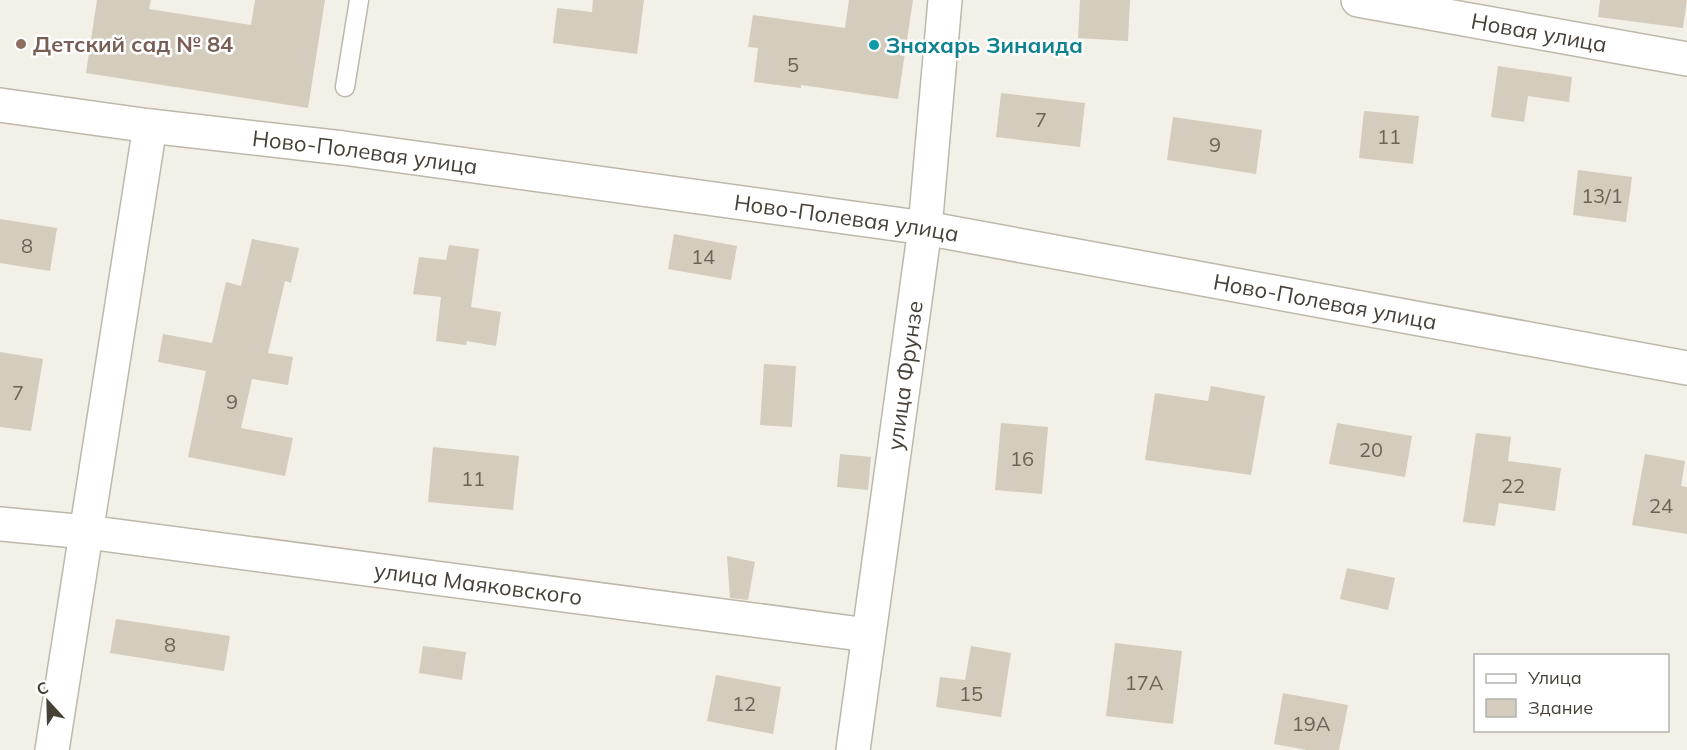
<svg xmlns="http://www.w3.org/2000/svg" width="1687" height="750" font-family="Mulish,sans-serif">
<style>
.building{fill:#d4ccbd}
.lines{fill:none;stroke-linecap:round;stroke-linejoin:round}
.service-casing{stroke:#beb8aa;stroke-width:21}
.minor-casing{stroke:#beb8aa;stroke-width:36}
.service{stroke:#fff;stroke-width:18}
.minor{stroke:#fff;stroke-width:33}
.education-dot{fill:#8d6e63;stroke:#fff;stroke-width:2}
.culture-dot{fill:#0f9aa8;stroke:#fff;stroke-width:2}
.labels{text-anchor:middle;stroke-width:5;stroke-linejoin:round;paint-order:stroke}
.number-label{font-size:20px;fill:#6a6358}
.street-label{font-size:22px;fill:#464036;stroke:#fff}
.education-label{font-size:22px;font-weight:bold;fill:#785e54;stroke:#fff;text-anchor:start}
.culture-label{font-size:22px;font-weight:bold;fill:#0d838f;stroke:#fff;text-anchor:start}
</style>
<rect width="100%" height="100%" fill="#f3f0e7"/>
<path class="building" d="M97,0H151L149,9L251,25L255,0H325L308,108L86,73Z
M593,0H644L637,54L553,43L557,8L592,12Z
M849,0H913L898,99L801,85V88L754,82L758,48L748,47L753,15L845,28Z
M1080,0H1130L1128,41L1078,38Z
M1600,0H1687L1683,28L1598,17Z
M1498,66L1572,77L1569,102L1528,96L1524,122L1491,117Z
M1001,93L1085,103L1080,147L996,137Z
M1364,111L1419,116L1413,164L1359,158Z
M1173,117L1262,130L1256,174L1167,160Z
M1578,170L1632,177L1626,222L1573,215Z
M0,219L57,228L50,271L0,263Z
M674,234L737,246L731,280L668,269Z
M252,239L299,248L291,283L285,281L268,353L293,357L288,385L252,379L241,428L293,438L285,476L188,457L206,371L158,362L163,334L212,343L226,282L241,286Z
M449,245L479,249L471,307L501,312L496,346L467,341L466,345L436,341L441,297L413,294L419,257L446,260Z
M0,352L43,359L31,431L0,427Z
M764,364L796,366L792,427L760,425Z
M1211,386L1265,396L1251,475L1145,460L1155,393L1208,401Z
M1001,423L1048,427L1042,494L995,490Z
M1337,423L1412,436L1405,477L1329,464Z
M1476,433L1511,437L1508,461L1561,468L1555,511L1499,503L1495,526L1463,522Z
M433,447L519,456L513,510L428,502Z
M840,454L871,457L868,490L837,487Z
M1645,454L1685,461L1681,486L1687,487V534L1632,525Z
M727,556L755,562L748,600L730,598Z
M1347,568L1395,578L1388,610L1340,599Z
M116,619L230,636L224,671L110,653Z
M1115,643L1182,651L1173,724L1106,716Z
M423,646L466,652L462,680L419,673Z
M971,646L1011,653L1001,717L936,707L940,677L965,680Z
M716,675L781,687L773,734L707,721Z
M1283,693L1348,705L1339,750H1307L1274,744Z"/>
<g class="lines">
<defs>
<path id="service" d="M345,87L359,0"/>
<g id="minor">
<path id="s1" d="M1358,0L1687,59"/>
<path id="s2" d="M0,105L150,126L343,148L925,228L1687,368"/>
<path id="s3" d="M0,524L87,532L868,635"/>
<path d="M52,750L150,126"/>
<path id="s4" d="M853,750L925,228L945,0"/>
</g>
</defs>
<use href="#service" class="service-casing"/>
<use href="#minor" class="minor-casing"/>
<use href="#service" class="service"/>
<use href="#minor" class="minor"/>
</g>
<circle class="education-dot" cx="21" cy="44" r="6"/>
<circle class="culture-dot" cx="874" cy="45" r="6"/>
<g class="labels">
<g class="number-label">
<text x="793" y="72">5</text>
<text x="1041" y="127">7</text>
<text x="1389" y="144">11</text>
<text x="1215" y="152">9</text>
<text x="1602" y="203">13/1</text>
<text x="27" y="253">8</text>
<text x="703" y="264">14</text>
<text x="18" y="400">7</text>
<text x="232" y="409">9</text>
<text x="1371" y="457">20</text>
<text x="1022" y="466">16</text>
<text x="473" y="486">11</text>
<text x="1513" y="493">22</text>
<text x="1661" y="513">24</text>
<text x="170" y="652">8</text>
<text x="1144" y="690">17А</text>
<text x="971" y="701">15</text>
<text x="744" y="711">12</text>
<text x="1311" y="731">19А</text>
</g>
<g class="street-label">
<text dy="8" stroke="none"><textPath href="#s1" startOffset="184">Новая улица</textPath></text>
<text dy="8" stroke="none"><textPath href="#s2" startOffset="368">Ново-Полевая улица</textPath></text>
<text dy="8" stroke="none"><textPath href="#s2" startOffset="854">Ново-Полевая улица</textPath></text>
<text dy="8" stroke="none"><textPath href="#s2" startOffset="1340">Ново-Полевая улица</textPath></text>
<text dy="8" stroke="none"><textPath href="#s4" startOffset="378">улица Фрунзе</textPath></text>
<text dy="8" stroke="none"><textPath href="#s3" startOffset="482">улица Маяковского</textPath></text>
</g>
<g class="education-label">
<text x="33" y="52">Детский сад № 84</text>
</g>
<g class="culture-label">
<text x="886" y="53">Знахарь Зинаида</text>
</g>
</g>
<rect x="1474" y="654" width="195" height="78" fill="#ffffff" stroke="#b5b3af" stroke-width="1.5"/>
<rect x="1486" y="674" width="30" height="9" fill="#ffffff" stroke="#b5b3af" stroke-width="1.5"/>
<text x="1528" y="684" font-size="18" fill="#464036">Улица</text>
<rect x="1486" y="699" width="30" height="18" fill="#d4ccbd" stroke="#b5b3af" stroke-width="1.5"/>
<text x="1528" y="714" font-size="18" fill="#464036">Здание</text>
<g transform="translate(48 702) rotate(338)" stroke="#ffffff" stroke-width="4.5" paint-order="stroke">
<path d="M0-4.5L10 22L0 15L-10 22Z" fill="#464036"/>
<text y="-9" font-size="16" font-weight="bold" text-anchor="middle" fill="#464036">С</text>
</g>
</svg>
